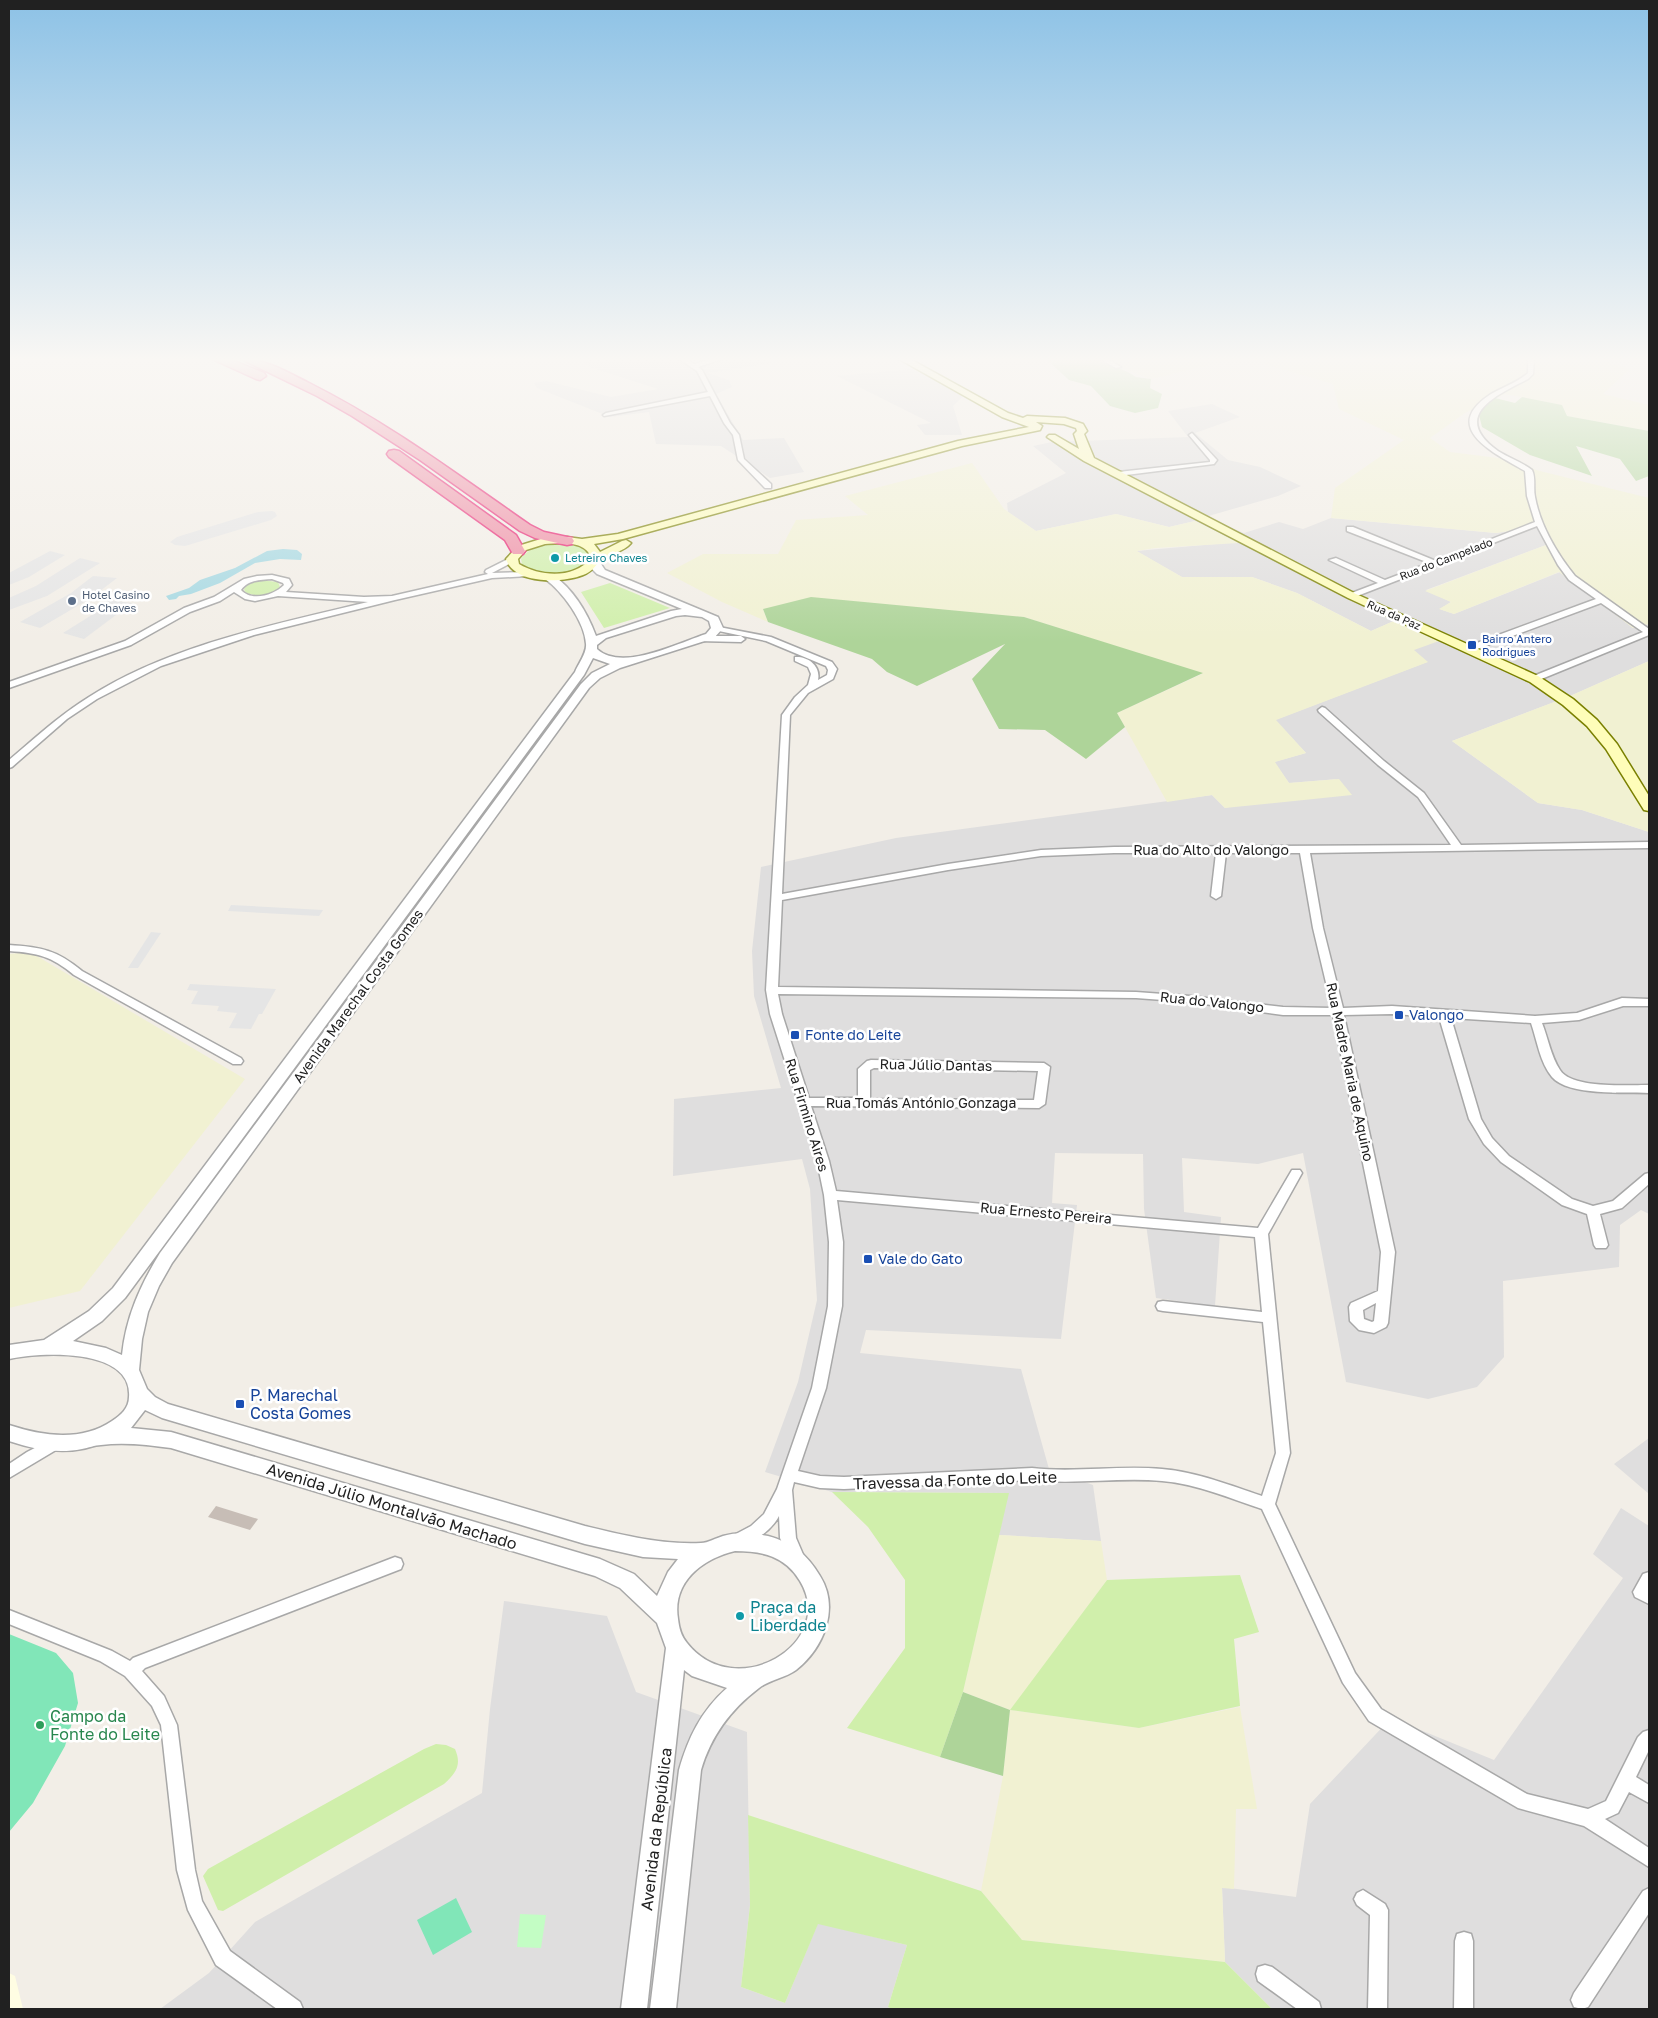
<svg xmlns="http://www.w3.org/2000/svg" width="1658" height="2018" font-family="'Golos Text',sans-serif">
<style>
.residential{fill:#dfdede}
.education{fill:#fffde3}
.farmland{fill:#f1f1d2}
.grass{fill:#d0efab}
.forest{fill:#aed499}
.park{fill:#c3fdc4}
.pitch{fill:#81e6b8}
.parking{fill:#e5e5e5}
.water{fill:#a5d8e2}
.building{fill:#c7bdb6}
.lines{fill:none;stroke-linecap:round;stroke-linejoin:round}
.minor-casing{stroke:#a8a8a8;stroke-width:3}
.tertiary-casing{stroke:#a8a8a8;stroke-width:3}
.secondary-casing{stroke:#7a8000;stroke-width:3}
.motorway-casing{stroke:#e81c6f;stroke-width:3}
.minor{fill:#fff;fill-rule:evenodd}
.tertiary{fill:#fff;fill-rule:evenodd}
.secondary{fill:#fefdb9;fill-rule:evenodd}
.motorway{fill:#ee8ba3;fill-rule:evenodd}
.culture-dot{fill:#0f9aa8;stroke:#fff;stroke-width:2}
.service-dot{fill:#5c6f8a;stroke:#fff;stroke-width:2}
.transit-dot{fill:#1a4fb4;stroke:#fff;stroke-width:2}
.leisure-dot{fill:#2e9e5b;stroke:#fff;stroke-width:2}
.labels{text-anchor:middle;stroke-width:5;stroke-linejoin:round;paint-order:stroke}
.far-culture-label{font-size:11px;fill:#0d838f;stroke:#fff;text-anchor:start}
.far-street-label{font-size:11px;fill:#212121;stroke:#fff}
.far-service-label{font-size:11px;fill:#4e5e75;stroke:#fff;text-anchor:start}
.far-transit-label{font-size:11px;fill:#164399;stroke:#fff;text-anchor:start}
.street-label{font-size:14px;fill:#212121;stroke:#fff}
.transit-label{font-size:14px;fill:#164399;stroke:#fff;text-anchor:start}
.near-transit-label{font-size:16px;fill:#164399;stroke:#fff;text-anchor:start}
.near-street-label{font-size:16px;fill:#212121;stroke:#fff}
.near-culture-label{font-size:16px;fill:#0d838f;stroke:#fff;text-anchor:start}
.near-leisure-label{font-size:16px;fill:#27864d;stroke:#fff;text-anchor:start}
</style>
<rect width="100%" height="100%" fill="#f2eee7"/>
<path class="residential" d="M589,359H768L773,363L707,373L729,380L732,387L716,394L743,440L784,438L804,472L770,478L721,446L656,444L649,412L610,417L537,388L534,383L546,381L611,397L658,389L590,367L582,361Z
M912,369L964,395L953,406L962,435H925L917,425L931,423L837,376Z
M1212,404L1240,417L1195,433L1228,460L1260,467L1301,486L1278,496L1205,517L1244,533L1279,522L1303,529L1331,518L1496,533L1538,526L1546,545L1426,590L1451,602L1440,609L1454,614L1560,572L1633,628L1649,624V661L1570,696L1452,741L1538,803L1582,810L1649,832V1214L1641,1210L1620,1225L1619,1267L1503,1281L1504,1357L1477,1387L1428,1399L1346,1382L1303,1153L1258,1164L1182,1158L1184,1212L1221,1217L1215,1306L1156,1298L1144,1209L1143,1154L1055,1153L1052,1203L1077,1205L1061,1339L866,1330L860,1353L1021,1369L1049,1469L1093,1485L1101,1541L999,1535L1008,1493L832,1492L765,1472L798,1382L817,1300L810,1189L802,1159L673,1176L674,1099L781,1088L754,996L752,951L761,867L896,838L1212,795L1225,808L1338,779L1289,783L1274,762L1306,753L1275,720L1427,662L1413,650L1396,620L1371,631L1297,593L1252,577H1182L1136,551L1238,542L1195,521L1169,527L1116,514L1036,531L1008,512L1007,503L1066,473L1033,446L1052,442L1188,437L1168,411Z
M1649,1438V1494L1614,1464Z
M1621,1508L1649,1526V2009H1272L1225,1962L1222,1887L1296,1897L1310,1804L1391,1718L1494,1760L1623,1578L1593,1554Z
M504,1601L607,1616L636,1692L747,1732L750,1905L741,1987L785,2003L818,1923L907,1945L888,2007L892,2009H160L209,1973L255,1922L482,1793L490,1709Z"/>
<path class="education" d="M9,1973L15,1976L23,2009H9Z"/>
<path class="farmland" d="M1095,359H1234L1151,379Z
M1268,359H1597L1630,369L1603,394L1649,405V431L1567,416L1562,405L1505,394L1465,413L1430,438L1450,452L1514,460L1536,470L1649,498V624L1633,628L1559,572L1454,614L1439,609L1451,602L1425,591L1546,545L1538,527L1496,533L1331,518L1335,488L1404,440L1339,409L1333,384L1261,363Z
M972,463L1004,509L1036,531L1116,514L1169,527L1195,521L1239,543L1155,548L1137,551L1182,577H1252L1297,593L1371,631L1396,620L1439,641L1414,650L1428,662L1276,720L1306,753L1275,762L1289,783L1339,779L1352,795L1225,808L1212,795L1167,802L1117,713L1202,674L1024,617L763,609L768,622L722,602L667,573L703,554H778L796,520L868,515L845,496Z
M1649,661V832L1582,810L1538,803L1452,741L1570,696Z
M30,952L245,1079L80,1291L9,1308V954Z
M999,1535L1101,1541L1107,1580L1011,1710L1139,1728L1240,1707L1257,1809H1236L1234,1889L1222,1888L1225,1962L1022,1940L981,1891L1003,1776L1010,1710L963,1692Z"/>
<path class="grass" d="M552,544C565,544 583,543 590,556L589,561C573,576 538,579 522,564L521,559C528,548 540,546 552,544Z
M260,580L278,582L280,587C272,596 256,598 245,592L244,589L248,584Z
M610,583L670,608L604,628L581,592Z
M832,1492L1009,1493L963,1692L940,1757L847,1728L905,1648V1580L868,1527Z
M1240,1575L1259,1632L1234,1639L1240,1706L1139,1728L1010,1710L1107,1580Z
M436,1744L446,1745L455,1749C462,1765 456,1773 444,1784L223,1911L218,1910L203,1876L208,1869L424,1749Z
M748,1815L981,1891L1022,1940L1225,1962L1272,2009H892L888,2007L907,1945L818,1924L785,2003L741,1987L750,1905Z"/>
<path class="forest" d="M1046,359H1095L1128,372L1136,377L1151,379L1150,388L1162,394L1158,408L1135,413L1110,406L1091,386L1069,380Z
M1522,397L1562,405L1567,416L1649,431V476L1636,481L1620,459L1576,446L1592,476L1530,455L1482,427L1477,407L1495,398L1515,403Z
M811,597L1024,617L1203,673L1117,713L1125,727L1086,759L1045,730L999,729L972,679L1005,644L917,686L887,672L872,659L768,622L763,609Z
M963,1692L1010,1710L1003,1776L940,1757Z"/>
<path class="park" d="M520,1914L546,1915L541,1948L517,1947Z"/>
<path class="pitch" d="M9,1634L56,1653L73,1673L78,1703L65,1746L33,1803L9,1832Z
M456,1898L472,1932L433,1955L417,1920Z"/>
<path class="parking" d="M272,511L275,512L277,516L271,520L185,546L175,545L170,542L177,537L258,512Z
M50,551L65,555L29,577L9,585V573Z
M80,558L100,563L47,596L9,610V598L36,586Z
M93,576L117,578L91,598L40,628L20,622L71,593Z
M108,600L132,603L84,639L63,633L95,613Z
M231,905L323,910L319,916L228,911Z
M151,932L161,933L138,968H128Z
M190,984L276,989L262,1014H259L251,1029L229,1028L237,1013L217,1011L219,1006L191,1004L198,991L187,990Z"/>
<path class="water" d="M283,549L297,550L302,554L301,560L280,559L255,563L220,583L191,594L179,596L176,599L169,600L166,596L189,588L200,580L235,568L267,551Z"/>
<path class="building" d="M216,1506L258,1519L250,1530L208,1517Z"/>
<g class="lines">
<defs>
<path id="minor" d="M679,359H687L694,364L711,359H722L698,367L702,370L730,423L739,435L744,459L771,484V488H765L738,460L733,435L724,423L710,396L604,416L603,415L606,413L708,392L697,371Z
M1100,359H1108L1121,367L1116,368Z
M1528,359H1534L1533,374L1528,379C1495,396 1450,416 1498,451C1509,458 1522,462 1532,470C1536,478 1533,488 1535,497C1540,525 1557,554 1575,576L1649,629V635L1534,682L1531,681V677L1643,632L1601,603L1472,651H1466V647L1596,599L1569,580L1558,565L1537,526L1352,598L1348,596L1349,594L1378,583L1329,560L1336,558L1385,580L1429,563L1347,531V527H1353L1436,561L1535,522L1527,496L1525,471C1496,454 1438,428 1491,394C1503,387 1518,382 1528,373Z
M1192,433L1216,459L1217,460L1214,464L1118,476L1114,474L1118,472L1210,462V460L1189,435Z
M512,557L516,559L515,561L492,573L526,572L530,574L529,576L492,578L395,600L254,635L161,666L97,699L67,719L12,767L9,768V760C35,738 60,715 89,697C170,645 276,624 368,602L278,596L255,601L245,599L234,592L220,601L190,612L131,645L9,688V682L125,641L184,608L214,597L244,579L257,576L272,575L289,579L292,585L286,592L364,597L392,596L488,574L485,572L486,570ZM272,579L283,583L284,585C274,595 252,602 241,590C248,580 260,580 272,579Z
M714,626L771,637L832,662L837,669L833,679L808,693L790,715L782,894L948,864L1041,850L1114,847L1451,845L1418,797L1378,765L1319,712L1318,710L1322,707L1325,708L1384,761L1424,793L1461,845L1649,842V848L1310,853L1323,928L1343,1008L1392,1006L1535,1016L1577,1013L1622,998L1649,999V1006H1623L1579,1020L1542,1023C1548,1038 1551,1057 1560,1070C1572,1089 1629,1085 1649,1085V1093C1625,1092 1568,1096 1552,1077C1540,1063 1537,1040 1531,1023L1451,1018L1481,1119L1492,1138L1509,1156L1572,1199L1593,1206L1613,1201L1645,1174L1649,1173V1184L1622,1208L1600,1214L1608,1245L1606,1248H1596L1594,1245L1587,1214L1562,1205L1501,1162L1484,1144L1469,1119L1439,1017L1392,1014L1344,1015L1395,1252L1388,1323L1386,1327L1374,1333L1359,1330L1350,1321L1349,1307L1351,1303L1378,1291L1381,1252L1333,1015H1283L1190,1002L1136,998L778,994L782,1014L809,1098H858V1069L867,1061L871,1060L1044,1063L1050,1067L1045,1104L1039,1108L811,1106L829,1161L836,1191L1258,1228L1292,1170H1300L1302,1173L1268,1234L1290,1453L1275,1504L1355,1673L1381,1709L1527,1794L1588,1809L1606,1801L1638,1737L1643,1732L1649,1730V1750L1636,1777L1649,1785V1803L1629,1792L1618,1813L1605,1819L1649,1848V1867L1584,1826L1518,1808L1369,1721L1343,1683L1262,1509C1229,1498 1197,1484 1162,1481C1119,1477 1075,1485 1032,1480L844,1489L820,1488L794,1482L792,1490L796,1538L805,1559L803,1564L797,1566L791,1564L780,1538L779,1516C771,1531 755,1541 739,1547L734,1545L731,1540L734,1535L751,1526L764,1514L777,1489L812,1388L828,1306L829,1242L824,1195L817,1161L770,1014L766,990L782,715L795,697L808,685L811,674L808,667L795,661V657C808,656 821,666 818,680L827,675L828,670L826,666L766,641L714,630ZM1114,853H1216L1211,896L1216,899L1221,896L1226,853H1300L1313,928L1332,1008L1283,1007L1190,996L1136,992L778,987L782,900L948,870L1041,856ZM874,1068L1038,1071L1034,1100L870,1099V1070ZM837,1200L1255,1237L1262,1312L1163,1301L1158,1302L1156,1306L1158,1310L1163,1311L1263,1322L1276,1453L1262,1496C1229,1485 1197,1472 1162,1469C1119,1465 1075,1473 1032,1468L844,1477L820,1476L798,1471L826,1388L842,1306L843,1242ZM1376,1303L1374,1321L1372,1322L1364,1319L1363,1310Z
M701,636H741L745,639L741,642L698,641L697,639Z
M9,945C41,947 57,950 82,971L241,1058L243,1061L241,1064H233L74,975C51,956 38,953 9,951Z
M56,1437L61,1439L63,1443L61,1447L9,1478V1464L27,1452Z
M395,1557L401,1559L403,1564L401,1569L145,1668L142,1671L164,1696L177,1725L195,1870L202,1901L230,1951L300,2002L303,2009H277L216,1965L188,1910L177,1870L161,1725L152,1706L125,1676L100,1661L9,1624V1610L112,1651L130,1661L133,1658Z
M1649,1572V1604L1635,1597L1633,1592L1643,1574Z
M1649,1888V1913L1588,2007L1582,2009L1574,2007L1571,2000L1574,1993L1643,1891Z
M1363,1890L1385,1904L1388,1910L1387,2009H1368L1370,1915L1357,1905L1354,1899L1357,1893Z
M1464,1932L1471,1934L1473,1941V2009H1454L1455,1941L1457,1934Z
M1265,1965L1272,1967L1319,2002L1321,2009H1297L1258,1981L1256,1974L1258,1967Z"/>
<path id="tertiary" d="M595,560L599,561L605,570L718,617L723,628L714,638L620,668L600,678L589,688L172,1263L159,1286L148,1312L142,1339L139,1370L147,1389L155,1397L168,1404L585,1526C623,1535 662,1545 701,1543C708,1543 716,1538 723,1536C737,1532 753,1533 768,1536C793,1543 807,1554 820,1576C840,1608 824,1648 796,1670C785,1678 769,1680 759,1688C730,1710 711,1736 701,1770L676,2009H650L679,1770C688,1738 701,1711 727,1688L692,1676L684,1670L647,2009H621L666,1648L657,1623L620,1588L595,1576L171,1448C148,1445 124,1442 101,1445C95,1445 88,1448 82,1449C57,1454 33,1449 9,1441V1425C43,1436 81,1442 112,1421C121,1415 129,1408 129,1397C133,1347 39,1352 9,1359V1345L44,1340L89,1311L113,1288L575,672C578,664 587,653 586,644C585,622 562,591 545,579L544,577L545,575H553C573,589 587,612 596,636L671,611L682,609L597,574L591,568L590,563ZM685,615L702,617L709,621L711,628L706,634C678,643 622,672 597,649V645L606,638L676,616ZM593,658L610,664L592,673L581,684L160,1253C140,1286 126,1317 122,1355L106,1348L73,1341L102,1321L125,1298L584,675ZM145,1410L162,1418L585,1544L643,1557L678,1559L668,1572L657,1596L634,1574L600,1559L171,1432L131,1428ZM735,1551C762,1551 785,1556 800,1581C838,1644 735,1704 687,1643C681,1636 679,1628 678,1619C672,1582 702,1559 735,1551Z"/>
<path id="secondary" d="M899,359H910L1008,413L1023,418L1027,416L1065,418L1083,424L1087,431L1084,434L1094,458L1356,594L1538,676L1573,699L1597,720L1617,744L1649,796V811L1644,810L1606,749L1587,726L1563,705L1530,682L1348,598L1084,461L1047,437L1049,435H1055L1079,449L1074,434L1077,431L1076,428L1064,424L1036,422L1042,426L1040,430L962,446L623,539L594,544L600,552L622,541L626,540L631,543C624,552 610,553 601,560C595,566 592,572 583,575C563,583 514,585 506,559L518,546L544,538L567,537L582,539L618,534L958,441L1029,427L1002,417ZM545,544C560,543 586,540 591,558C574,579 541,577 519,564L518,559L526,550Z"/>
<path id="motorway" d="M212,359H229L264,373L266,376L260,380L256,379Z
M241,359C266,359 287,372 309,383C387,422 458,475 530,525L544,532L572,538L574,541L572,544L567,545L535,538L520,531L420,460L352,416L317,396Z
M394,450L399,451L516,535L525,551L523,554H513L505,540L389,457L387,454L389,451Z"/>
</defs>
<use href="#minor" class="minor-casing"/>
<use href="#tertiary" class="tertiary-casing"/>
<use href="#secondary" class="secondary-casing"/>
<use href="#motorway" class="motorway-casing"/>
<use href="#minor" class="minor"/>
<use href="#tertiary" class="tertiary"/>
<use href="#secondary" class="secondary"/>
<use href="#motorway" class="motorway"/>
</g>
<linearGradient id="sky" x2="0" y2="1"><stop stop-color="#8dc2e6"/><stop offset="0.56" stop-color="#f9f7f4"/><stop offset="1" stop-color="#f9f7f4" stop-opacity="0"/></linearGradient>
<rect width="1658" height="642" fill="url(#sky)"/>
<g class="culture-dot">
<circle cx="555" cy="558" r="5"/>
<circle cx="740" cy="1616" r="5"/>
</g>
<circle class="service-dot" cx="72" cy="601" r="5"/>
<g class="transit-dot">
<rect x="1467" y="640" width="10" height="10" rx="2.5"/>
<rect x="1394" y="1010" width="10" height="10" rx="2.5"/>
<rect x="790" y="1030" width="10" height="10" rx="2.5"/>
<rect x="863" y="1254" width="10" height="10" rx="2.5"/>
<rect x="235" y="1399" width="10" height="10" rx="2.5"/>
</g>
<circle class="leisure-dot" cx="40" cy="1725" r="5"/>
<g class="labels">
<g class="far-culture-label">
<text x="565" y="562">Letreiro Chaves</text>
</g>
<g class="far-street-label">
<text transform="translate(1446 559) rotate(-21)" y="4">Rua do Campelado</text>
<text transform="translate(1394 615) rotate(24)" y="4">Rua da Paz</text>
</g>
<g class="far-service-label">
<text x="82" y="599">Hotel Casino<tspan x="82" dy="13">de Chaves</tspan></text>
</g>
<g class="far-transit-label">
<text x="1482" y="643">Bairro Antero<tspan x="1482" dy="13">Rodrigues</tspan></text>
</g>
<g class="street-label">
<text x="1211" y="855">Rua do Alto do Valongo</text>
<text transform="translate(358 996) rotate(-54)" y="5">Avenida Marechal Costa Gomes</text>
<text transform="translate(1212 1002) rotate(6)" y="5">Rua do Valongo</text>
<text transform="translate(936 1065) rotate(1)" y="5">Rua Júlio Dantas</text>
<text transform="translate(1350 1072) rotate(78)" y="5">Rua Madre Maria de Aquino</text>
<text x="921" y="1108">Rua Tomás António Gonzaga</text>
<text transform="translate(807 1115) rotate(73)" y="5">Rua Firmino Aires</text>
<text transform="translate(1046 1213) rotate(5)" y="5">Rua Ernesto Pereira</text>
</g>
<g class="transit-label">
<text x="1409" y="1020">Valongo</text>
<text x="805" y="1040">Fonte do Leite</text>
<text x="878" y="1264">Vale do Gato</text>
</g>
<g class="near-transit-label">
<text x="250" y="1401">P. Marechal<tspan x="250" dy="18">Costa Gomes</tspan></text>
</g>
<g class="near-street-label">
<text transform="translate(955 1480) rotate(-2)" y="6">Travessa da Fonte do Leite</text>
<text transform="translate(392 1506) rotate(17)" y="6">Avenida Júlio Montalvão Machado</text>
<text transform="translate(656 1829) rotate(-83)" y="6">Avenida da República</text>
</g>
<g class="near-culture-label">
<text x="750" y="1613">Praça da<tspan x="750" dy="18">Liberdade</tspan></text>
</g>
<g class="near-leisure-label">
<text x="50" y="1722">Campo da<tspan x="50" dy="18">Fonte do Leite</tspan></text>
</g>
</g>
<rect width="1658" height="2018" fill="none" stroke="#212121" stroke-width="20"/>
</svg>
